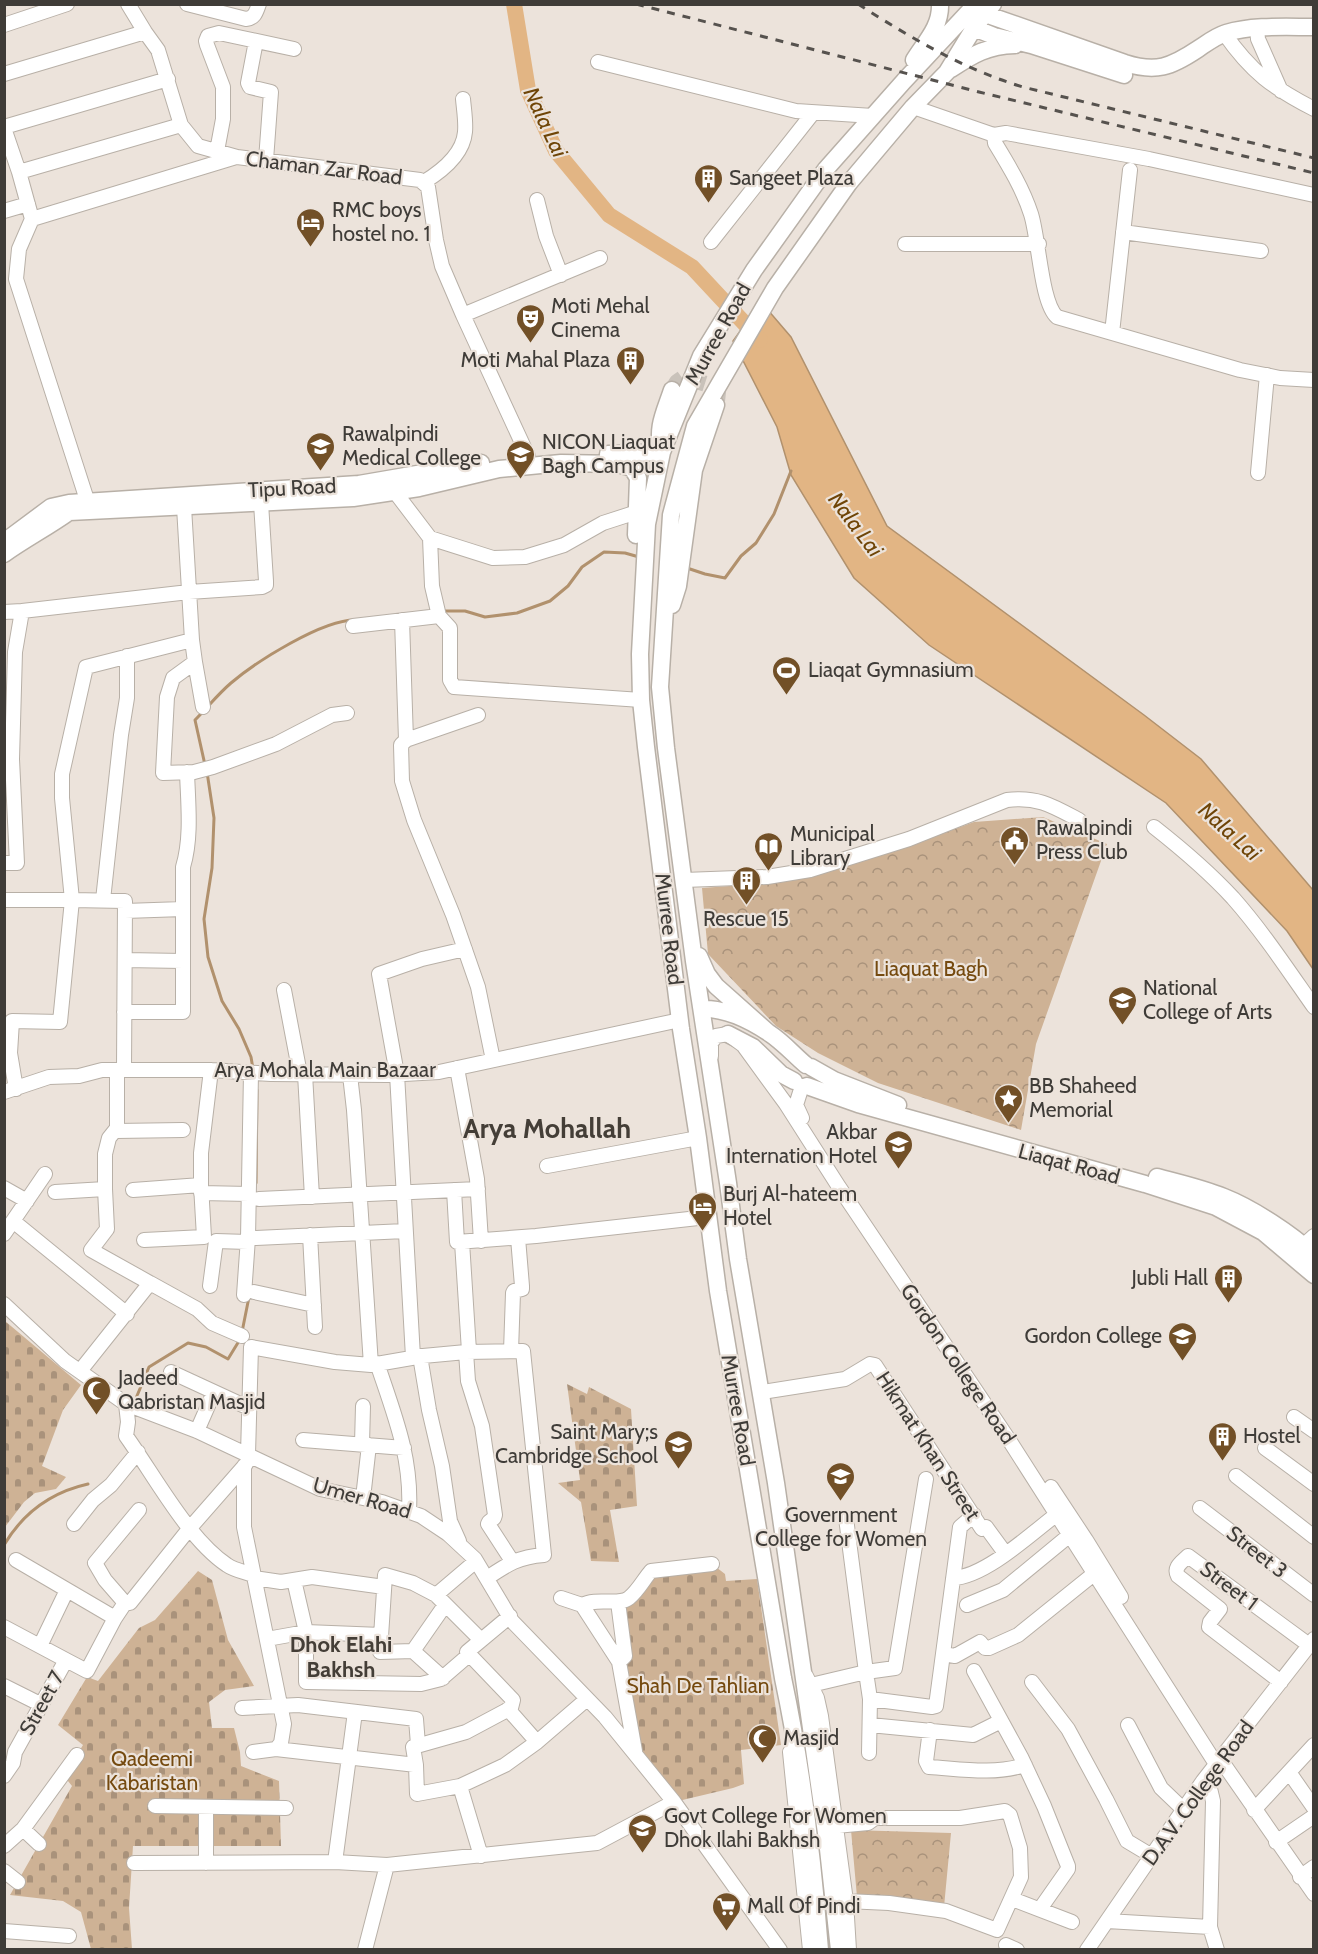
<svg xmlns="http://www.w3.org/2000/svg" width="1318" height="1954" font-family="Cabin,sans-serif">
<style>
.cemetery{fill:url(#cemetery-stones)}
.park{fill:url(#park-crowns)}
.water{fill:#e2b584;stroke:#b1916d;stroke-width:1.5}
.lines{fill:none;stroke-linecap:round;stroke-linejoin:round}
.stream{stroke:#b1916d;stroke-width:3}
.river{stroke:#e2b584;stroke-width:16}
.major-tunnel{stroke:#c9c2ba;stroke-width:16;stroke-dasharray:16 8;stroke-linecap:butt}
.minor-casing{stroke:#b8b0a7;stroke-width:16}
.major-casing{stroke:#b8b0a7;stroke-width:19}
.minor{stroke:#fff;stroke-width:14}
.major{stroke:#fff;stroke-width:16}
.rail{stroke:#56524e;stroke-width:3;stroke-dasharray:8 8;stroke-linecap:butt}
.labels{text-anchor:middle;stroke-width:4.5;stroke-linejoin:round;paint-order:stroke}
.street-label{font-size:21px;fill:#3f3c38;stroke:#ece3db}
.poi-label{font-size:21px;fill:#3f3c38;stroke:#ece3db;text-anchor:start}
.park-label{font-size:21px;fill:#754a0f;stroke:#ece3db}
.water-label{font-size:22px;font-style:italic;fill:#6f4507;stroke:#ece3db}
.neighbourhood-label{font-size:22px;font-weight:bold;fill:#443e37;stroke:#ece3db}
.district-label{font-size:27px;font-weight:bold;fill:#443e37;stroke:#ece3db}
</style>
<defs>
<pattern id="cemetery-stones" width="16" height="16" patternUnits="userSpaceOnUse" patternTransform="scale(1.5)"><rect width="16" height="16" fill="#ceb295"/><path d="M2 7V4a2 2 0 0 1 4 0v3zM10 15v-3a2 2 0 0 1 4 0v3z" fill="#a9927b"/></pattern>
<pattern id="park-crowns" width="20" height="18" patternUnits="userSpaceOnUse" patternTransform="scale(1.5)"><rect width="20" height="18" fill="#ceb295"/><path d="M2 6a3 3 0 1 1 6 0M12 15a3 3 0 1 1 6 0" fill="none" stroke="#a9927b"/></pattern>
</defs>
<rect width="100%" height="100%" fill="#ece3db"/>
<path class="cemetery" d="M5,1321L81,1385L63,1410L42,1466L66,1477L56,1489L35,1493L24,1502L5,1527Z
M567,1384L587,1394L589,1387L631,1409L637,1506L610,1510L619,1562L591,1561L581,1502L558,1483L580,1480Z
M712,1564L725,1574L726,1581L757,1579L781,1745L741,1750L744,1784L733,1788L674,1802L636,1756L618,1602L651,1571Z
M198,1571L212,1580L228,1640L254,1686L225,1690L209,1702L212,1728H234L240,1752L241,1766L279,1781L281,1846H133L129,1908L132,1949H91L81,1912L63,1901L10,1895L72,1786L64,1776L83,1745L58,1725L87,1677L98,1681L139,1628L155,1620Z"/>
<path class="park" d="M1043,817L1107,844L1036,1044L1021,1130L878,1083L818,1053L776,1026L708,954L702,888L771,883L902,848L974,822Z
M851,1830L951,1833L944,1907L857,1897Z"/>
<path class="water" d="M761,302L791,337L887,526L1144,715L1201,759L1313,890V969L1287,931L1166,803L929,645L854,578L791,475L777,427L733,341Z"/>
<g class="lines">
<path class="stream" d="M687,568L705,574L725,578L741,556L756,543L774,514L791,471
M441,611H465L485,617L517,613L550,601L568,586L582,567L604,552L625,553L639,557
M205,765L195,720C207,708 218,694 231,683C257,661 322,620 355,620
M207,772L214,818L212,868L204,919L208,957L222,1001L239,1029L251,1057L253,1069
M256,1183L257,1090
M242,1332L249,1297
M134,1403L149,1367L188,1343L206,1347L228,1359L239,1341
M4,1545C23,1513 52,1492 88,1484"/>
<path class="river" d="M514,4L528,90L556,151L609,215L692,267L760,340"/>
<path class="major-tunnel" d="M672,390L677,382L684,377L712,386L718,392L717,401"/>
<defs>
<path id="minor" d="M128,4L145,32L158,50L181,125L198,146L237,157L420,180L428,187L436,240L442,266L463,315L528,456
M187,4L246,19C255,18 256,12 259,4
M4,25L67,4
M1257,29L1258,39L1281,91
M1224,33C1251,72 1273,88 1314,109
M256,41L248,83L250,87L271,92L266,160
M598,62L796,111L873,116
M4,74L145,32
M913,107L994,135L995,143C1009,166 1023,189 1031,214C1039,239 1041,303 1057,317L1240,370L1280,378L1314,380
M4,127L168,79
M4,128L19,172L32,219
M994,135L1006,133L1149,159L1314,195
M217,151L223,119V87L207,45L206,41L208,36L219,33L294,49
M19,172L181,125
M424,182C442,171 463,155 465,132C466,122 464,110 463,99
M537,200L546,236L561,275
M4,211L28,204
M32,219L19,249L16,279L87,500
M32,219L236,157
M1123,232L1261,251
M711,242L813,113
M905,244H1039
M463,315L600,258
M1112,333L1130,170
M1258,473L1267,375
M395,492L430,538L493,558L525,557L564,545L603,523L637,512
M184,507L192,640L195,662L173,678L167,697L163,773L194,772L213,767L276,744L332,715L347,713
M430,538L432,586L439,616L450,628V680L454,687L641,700
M22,611L189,592L262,587L266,585V581L261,503
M4,612L22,611L15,652L12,759L17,863H4
M402,620L406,740L401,745L402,781L414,820L453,915L478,987L493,1060
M353,626L439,616
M195,662L203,707
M406,740L478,715
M1154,827C1182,849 1209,872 1233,898C1263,932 1288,970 1314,1007
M684,880L767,877L810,870L909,839L1007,800C1037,796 1053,806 1079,820
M4,900H72L60,1022L12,1021L10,1053L16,1089
M103,900L121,735L127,698V656
M125,911L183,909
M125,960L183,961
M284,990L300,1074
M124,1012H183V867C192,837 188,803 187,772
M711,1056V1043L716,1036L728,1034L743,1045L786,1104L839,1187L1011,1443L1216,1764
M457,1068L477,1179L481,1241
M124,1070L125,901L72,900L62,798V774L86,667L192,640
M305,1074L312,1197
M350,1075L354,1110L371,1365
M802,1086L796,1105L802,1118
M4,1092L49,1077L79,1076L102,1070H211L271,1074L387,1075L439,1072L680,1020
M116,1131L183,1130
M547,1166L698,1138
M4,1188L27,1201
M105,1189L107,1229L91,1250L150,1283
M133,1190L201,1185V1153L211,1070
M454,1190L457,1242L536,1236L707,1217
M55,1192L105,1189V1154L109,1138L117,1128V1070
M201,1193L249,1194
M259,1199L478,1189
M13,1221L127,1314
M4,1234L45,1174
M310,1235L315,1327
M256,1238L405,1231
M144,1240L204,1237L201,1185
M464,1242H462L469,1351
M1303,1246L1314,1236
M210,1286L216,1241L248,1242
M254,1292L314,1305
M244,1295L248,1238L251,1073
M4,1304L65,1361L126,1404L197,1431L320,1489L382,1502L421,1516L448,1534L475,1559L512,1621L605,1717L674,1802L780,1950
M511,1351L513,1293L514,1291L522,1289V1286L518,1238
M466,1352L468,1381L482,1426L495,1515L494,1518L489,1522L488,1524L512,1561
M420,1356L429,1410L442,1466L450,1521L459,1541
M413,1357L397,1074L379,974L422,959L465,949
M377,1363C394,1414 412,1457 409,1511
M80,1371L150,1283L197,1309L212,1323L242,1336
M171,1372L249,1408
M762,1392L845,1379L870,1364L875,1365L982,1529L986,1527L1005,1553
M126,1404L128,1422L126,1436C154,1475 188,1539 227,1565C234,1570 245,1572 253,1575
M1294,1417L1314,1431
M197,1431L214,1392
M303,1440L404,1448
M362,1444L363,1406
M1265,1448L1314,1484
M248,1454L251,1347L335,1362L371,1365L423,1356L466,1352L523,1351L544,1555C518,1557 508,1564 487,1578
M244,1466V1527L284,1724L281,1743L276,1749L253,1752
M1236,1476L1314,1537
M1051,1487L1086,1540L1121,1597
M363,1498L369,1445
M1200,1508L1314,1595
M74,1524L93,1500L111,1485L138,1452
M16,1560L115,1618
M254,1578L281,1582L312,1577L384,1587
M953,1578C985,1577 1032,1533 1057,1514
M294,1580L306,1632V1682L421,1684L441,1679L470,1654
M436,1595L476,1561
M561,1598L582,1605L619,1662
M618,1602L625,1656L619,1662L635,1751
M125,1603L105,1580L95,1563L139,1510
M582,1605C597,1597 619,1606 629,1598C638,1591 644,1579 651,1571L712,1564
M967,1605L1003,1590L1071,1534
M510,1616L467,1652L513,1700L511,1708L466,1732L413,1747L416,1765L417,1794L460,1786L505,1765L537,1742L587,1699
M4,1627L66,1660L15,1752L13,1763L4,1776
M267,1639L306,1632L381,1635
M40,1646L67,1590
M413,1651L445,1605
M943,1654L955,1656L980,1642L985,1648H989L1018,1635L1095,1573
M66,1660L87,1671L115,1618L125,1603H130L189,1529L246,1464
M974,1671L1021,1757L1044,1806L1068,1866V1869L1040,1909
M806,1676L817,1698L821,1716L846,1901L849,1950
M443,1678L413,1651L380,1652L385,1575L413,1583L436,1595L481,1640
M1032,1682L1068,1729L1106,1799L1127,1841L1152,1856
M1281,1682L1209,1627L1210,1622L1220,1609L1178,1576C1173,1567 1182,1562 1188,1556L1309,1645
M811,1685L866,1672L846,1518
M4,1686L42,1705
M870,1699L932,1707L936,1706L960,1527L974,1515
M242,1708L298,1705L416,1719L418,1745
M508,1709L537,1742
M870,1725L973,1735L1001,1721
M1128,1725L1161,1788L1184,1810
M930,1730L926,1761L929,1767C961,1769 993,1775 1025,1765
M276,1749L416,1765
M790,1752L810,1950
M869,1753L870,1699L866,1672L895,1668L926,1479
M1216,1764L1225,1766L1314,1894
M1289,1772L1314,1808
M1207,1776L1213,1801L1210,1927L1217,1950
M460,1786L481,1856
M155,1806L286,1808
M1254,1810L1314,1745
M836,1826L868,1823L875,1818H960L1005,1811L1010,1815L1020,1848L1021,1877L997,1930L946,1911L889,1903L846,1901
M23,1829L39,1844
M1276,1842L1314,1816
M4,1846L23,1829L77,1755
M335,1862L355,1712
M134,1863L335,1862L387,1865L365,1950
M206,1863V1807
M387,1865L597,1843L674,1802
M4,1871L18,1882
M1300,1877L1314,1867
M1012,1899L1072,1922
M1107,1921L1210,1927
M4,1931L69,1936
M1006,1945L1017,1950
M1087,1950L1203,1781L1314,1639"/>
<path id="major" d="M978,7L985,14L1125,63C1156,73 1171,67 1198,49C1207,43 1216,36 1226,33C1253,25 1285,27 1314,27
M974,28L994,36L1031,45L1124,75
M914,60C925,42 941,27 940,4
M951,69C974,54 987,46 1015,45
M608,454L662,452C656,427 664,414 672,390
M8,539L51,507L69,503L359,484L481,463
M4,554C25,539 48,527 69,512L353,498L419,488L499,469L561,463L618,464L632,468L638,478L636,535
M672,605L678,586L694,470L716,405
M699,956L707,974L716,986L770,1034
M702,1009C725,1008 751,1021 769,1033C783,1042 794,1055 806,1065
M728,1034L753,1047L781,1074L794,1081
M811,1067L834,1080L898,1105
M807,1086L858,1104L1145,1184L1216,1207L1263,1232L1314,1275
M1157,1177C1179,1183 1202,1188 1224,1197C1252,1208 1292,1234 1314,1255
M820,1950C813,1858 802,1767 783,1678L718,1291L698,1138L681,1029L646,747L641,700L640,654L647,524L662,452L701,356L754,270L826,169L904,81L976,4
M839,1950L827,1840L776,1483L738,1259L728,1183L694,961L666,748L660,687L671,515L695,426L775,288L849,183L913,107L947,72L974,28L993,4"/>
</defs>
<use href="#minor" class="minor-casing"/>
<use href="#major" class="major-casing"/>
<use href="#minor" class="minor"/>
<use href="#major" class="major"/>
<path class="rail" d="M636,4L979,92L1314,173
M858,4C911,38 963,69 1023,87L1314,158"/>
</g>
<defs>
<symbol id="building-pin" viewBox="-11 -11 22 30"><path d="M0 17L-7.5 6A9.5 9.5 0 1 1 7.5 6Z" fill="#725027" stroke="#ece3db"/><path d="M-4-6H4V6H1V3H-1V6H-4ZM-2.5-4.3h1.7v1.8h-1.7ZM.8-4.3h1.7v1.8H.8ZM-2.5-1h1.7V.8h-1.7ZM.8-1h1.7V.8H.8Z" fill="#fff"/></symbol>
<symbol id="hotel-pin" viewBox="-11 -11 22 30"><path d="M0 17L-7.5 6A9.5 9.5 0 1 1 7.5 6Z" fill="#725027" stroke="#ece3db"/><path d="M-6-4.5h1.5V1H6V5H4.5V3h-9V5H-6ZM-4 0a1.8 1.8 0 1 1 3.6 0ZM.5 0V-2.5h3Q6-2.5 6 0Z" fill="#fff"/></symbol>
<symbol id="theatre-pin" viewBox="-11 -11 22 30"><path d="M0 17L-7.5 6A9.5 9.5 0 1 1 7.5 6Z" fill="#725027" stroke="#ece3db"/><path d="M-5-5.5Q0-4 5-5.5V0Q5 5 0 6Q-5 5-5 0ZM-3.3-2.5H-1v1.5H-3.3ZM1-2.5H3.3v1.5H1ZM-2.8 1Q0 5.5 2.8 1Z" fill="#fff"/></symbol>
<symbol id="university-pin" viewBox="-11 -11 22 30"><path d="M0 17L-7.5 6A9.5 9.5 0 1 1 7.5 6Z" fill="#725027" stroke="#ece3db"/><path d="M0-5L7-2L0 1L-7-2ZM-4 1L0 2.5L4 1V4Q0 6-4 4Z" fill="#fff"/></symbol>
<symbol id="stadium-pin" viewBox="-11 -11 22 30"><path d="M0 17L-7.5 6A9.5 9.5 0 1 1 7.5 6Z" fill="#725027" stroke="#ece3db"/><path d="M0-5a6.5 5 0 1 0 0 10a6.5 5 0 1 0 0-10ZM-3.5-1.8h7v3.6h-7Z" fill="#fff"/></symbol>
<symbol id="civic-pin" viewBox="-11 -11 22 30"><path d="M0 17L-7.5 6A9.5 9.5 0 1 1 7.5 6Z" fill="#725027" stroke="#ece3db"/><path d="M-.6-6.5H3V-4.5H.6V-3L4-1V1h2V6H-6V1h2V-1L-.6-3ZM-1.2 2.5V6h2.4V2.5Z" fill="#fff"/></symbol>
<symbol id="library-pin" viewBox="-11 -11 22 30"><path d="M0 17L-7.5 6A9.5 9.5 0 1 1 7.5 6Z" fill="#725027" stroke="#ece3db"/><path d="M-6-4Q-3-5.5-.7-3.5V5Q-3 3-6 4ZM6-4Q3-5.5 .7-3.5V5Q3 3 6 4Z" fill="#fff"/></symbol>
<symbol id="sight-pin" viewBox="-11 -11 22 30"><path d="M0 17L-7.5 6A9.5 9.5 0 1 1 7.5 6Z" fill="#725027" stroke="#ece3db"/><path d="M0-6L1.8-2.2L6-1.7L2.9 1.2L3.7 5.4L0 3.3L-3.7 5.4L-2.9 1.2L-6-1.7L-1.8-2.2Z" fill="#fff"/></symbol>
<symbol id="school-pin" viewBox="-11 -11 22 30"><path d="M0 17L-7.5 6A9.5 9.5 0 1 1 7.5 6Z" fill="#725027" stroke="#ece3db"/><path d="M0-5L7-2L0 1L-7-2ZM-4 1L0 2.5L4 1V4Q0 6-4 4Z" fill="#fff"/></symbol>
<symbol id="mosque-pin" viewBox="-11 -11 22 30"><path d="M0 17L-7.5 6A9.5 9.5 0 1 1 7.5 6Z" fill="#725027" stroke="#ece3db"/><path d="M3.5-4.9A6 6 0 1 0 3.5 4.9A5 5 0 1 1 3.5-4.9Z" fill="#fff"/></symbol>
<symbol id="supermarket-pin" viewBox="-11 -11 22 30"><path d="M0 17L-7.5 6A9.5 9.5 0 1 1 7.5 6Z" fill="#725027" stroke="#ece3db"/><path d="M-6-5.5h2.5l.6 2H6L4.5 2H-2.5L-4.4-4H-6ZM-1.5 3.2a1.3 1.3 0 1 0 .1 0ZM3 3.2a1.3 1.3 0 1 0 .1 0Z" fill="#fff"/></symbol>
</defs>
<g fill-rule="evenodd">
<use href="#building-pin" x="692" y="162" width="33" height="45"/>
<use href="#hotel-pin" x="294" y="206" width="33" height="45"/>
<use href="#theatre-pin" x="514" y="302" width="33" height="45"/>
<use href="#building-pin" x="614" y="344" width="33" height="45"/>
<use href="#university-pin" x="304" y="430" width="33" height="45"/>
<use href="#university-pin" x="504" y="438" width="33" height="45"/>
<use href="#stadium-pin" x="770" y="654" width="33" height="45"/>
<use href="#civic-pin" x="998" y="824" width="33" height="45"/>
<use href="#library-pin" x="752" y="830" width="33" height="45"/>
<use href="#building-pin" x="730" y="864" width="33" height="45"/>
<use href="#university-pin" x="1106" y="984" width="33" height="45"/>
<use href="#sight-pin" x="992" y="1082" width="33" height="45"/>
<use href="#school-pin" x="882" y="1128" width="33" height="45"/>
<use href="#hotel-pin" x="686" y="1190" width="33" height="45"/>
<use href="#building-pin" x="1212" y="1262" width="33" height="45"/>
<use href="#university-pin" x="1166" y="1320" width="33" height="45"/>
<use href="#mosque-pin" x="80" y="1374" width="33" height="45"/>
<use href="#building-pin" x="1206" y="1420" width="33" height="45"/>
<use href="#school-pin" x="662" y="1428" width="33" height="45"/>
<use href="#school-pin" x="824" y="1460" width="33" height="45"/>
<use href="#mosque-pin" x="746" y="1722" width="33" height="45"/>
<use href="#university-pin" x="626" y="1812" width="33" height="45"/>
<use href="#supermarket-pin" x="710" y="1890" width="33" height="45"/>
</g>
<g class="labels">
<g class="street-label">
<text transform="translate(324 168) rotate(7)" y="7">Chaman Zar Road</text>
<text transform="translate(718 334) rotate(-61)" y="7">Murree Road</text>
<text transform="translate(292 488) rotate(-3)" y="7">Tipu Road</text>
<text transform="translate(669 929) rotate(83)" y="7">Murree Road</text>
<text x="325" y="1077">Arya Mohala Main Bazaar</text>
<text transform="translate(1069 1164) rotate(15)" y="7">Liaqat Road</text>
<text transform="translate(958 1364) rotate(56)" y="7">Gordon College Road</text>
<text transform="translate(738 1410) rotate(80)" y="7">Murree Road</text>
<text transform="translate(928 1446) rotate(57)" y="7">Hikmat Khan Street</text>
<text transform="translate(362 1498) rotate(16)" y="7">Umer Road</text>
<text transform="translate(1257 1552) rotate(38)" y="7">Street 3</text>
<text transform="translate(1229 1586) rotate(37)" y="7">Street 1</text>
<text transform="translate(42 1703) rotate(-61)" y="7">Street 7</text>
<text transform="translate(1198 1793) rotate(-54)" y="7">D.A.V. College Road</text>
</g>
<g class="poi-label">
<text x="729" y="185">Sangeet Plaza</text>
<text x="332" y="217">RMC boys<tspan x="332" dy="24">hostel no. 1</tspan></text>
<text x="551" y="313">Moti Mehal<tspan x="551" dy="24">Cinema</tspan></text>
<text x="610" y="367" text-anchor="end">Moti Mahal Plaza</text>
<text x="342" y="441">Rawalpindi<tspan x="342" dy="24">Medical College</tspan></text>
<text x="542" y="449">NICON Liaquat<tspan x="542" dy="24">Bagh Campus</tspan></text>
<text x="808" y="677">Liaqat Gymnasium</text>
<text x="1036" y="835">Rawalpindi<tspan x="1036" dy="24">Press Club</tspan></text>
<text x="790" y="841">Municipal<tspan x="790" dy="24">Library</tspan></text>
<text x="746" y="926" text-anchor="middle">Rescue 15</text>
<text x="1143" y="995">National<tspan x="1143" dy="24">College of Arts</tspan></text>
<text x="1029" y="1093">BB Shaheed<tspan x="1029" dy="24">Memorial</tspan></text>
<text x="877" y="1139" text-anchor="end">Akbar<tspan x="877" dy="24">Internation Hotel</tspan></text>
<text x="723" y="1201">Burj Al-hateem<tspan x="723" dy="24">Hotel</tspan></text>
<text x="1208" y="1285" text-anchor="end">Jubli Hall</text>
<text x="1162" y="1343" text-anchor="end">Gordon College</text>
<text x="118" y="1385">Jadeed<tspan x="118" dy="24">Qabristan Masjid</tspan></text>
<text x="658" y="1439" text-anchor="end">Saint Mary;s<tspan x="658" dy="24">Cambridge School</tspan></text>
<text x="1243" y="1443">Hostel</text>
<text x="841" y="1522" text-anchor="middle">Government<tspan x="841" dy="24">College for Women</tspan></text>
<text x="783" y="1745">Masjid</text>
<text x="664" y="1823">Govt College For Women<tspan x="664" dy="24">Dhok Ilahi Bakhsh</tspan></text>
<text x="747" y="1913">Mall Of Pindi</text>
</g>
<g class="park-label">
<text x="931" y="976">Liaquat Bagh</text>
<text x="698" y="1693">Shah De Tahlian</text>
<text x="152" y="1766">Qadeemi<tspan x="152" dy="24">Kabaristan</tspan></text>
</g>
<g class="water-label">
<text transform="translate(546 122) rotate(65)" y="8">Nala Lai</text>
<text transform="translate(856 524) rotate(53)" y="8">Nala Lai</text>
<text transform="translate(1230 831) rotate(42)" y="8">Nala Lai</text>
</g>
<g class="neighbourhood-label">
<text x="341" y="1652">Dhok Elahi<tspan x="341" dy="25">Bakhsh</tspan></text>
</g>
<g class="district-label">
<text x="547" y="1138">Arya Mohallah</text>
</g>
</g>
<rect width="1318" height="1954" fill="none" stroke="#3f3c38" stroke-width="12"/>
</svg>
